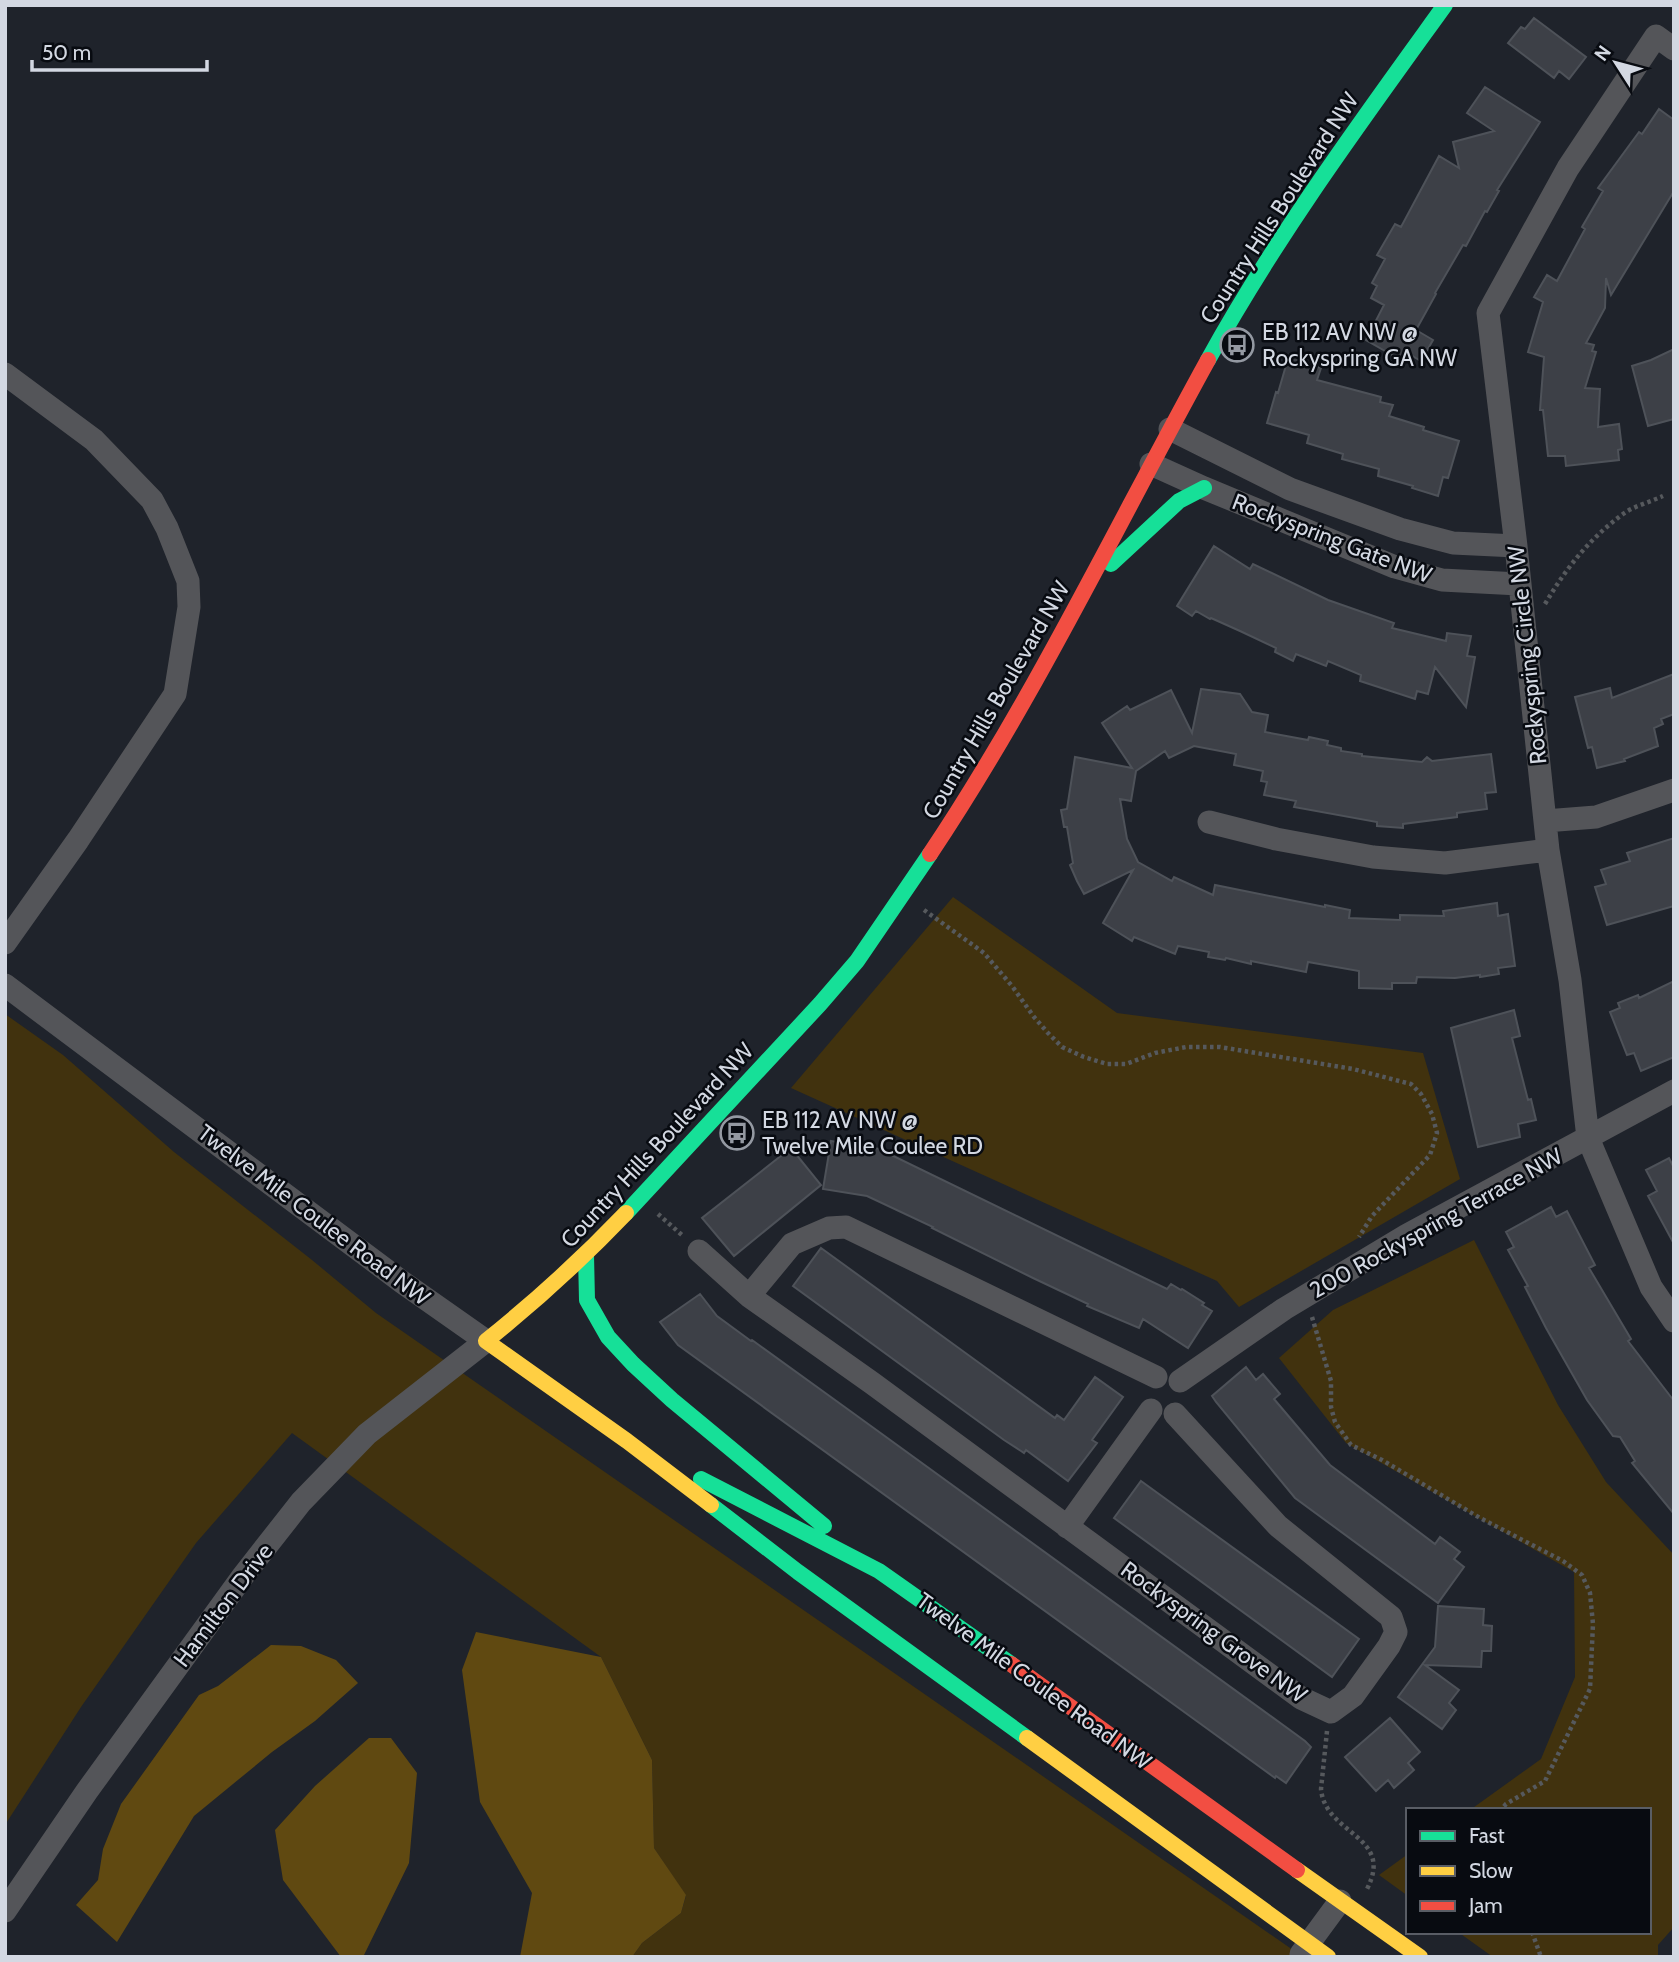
<svg xmlns="http://www.w3.org/2000/svg" width="1679" height="1962" font-family="Cabin,sans-serif">
<style>
.green{fill:#41320e}
.forest{fill:#604911}
.building{fill:#3d4047;stroke:#4e5259;stroke-width:2}
.lines{fill:none;stroke-linecap:round;stroke-linejoin:round}
.path{stroke:#56595d;stroke-width:4.5;stroke-dasharray:3.5 3.5;stroke-linecap:butt}
.street{stroke:#545559;stroke-width:23}
.fast{stroke:#16e098;stroke-width:16}
.slow{stroke:#ffcf43;stroke-width:16}
.jam{stroke:#f24e42;stroke-width:16}
.labels{text-anchor:middle;stroke-width:5;stroke-linejoin:round;paint-order:stroke}
.street-label{font-size:23px;fill:#d3d8e2;stroke:#080b11}
.poi-label{font-size:23px;fill:#d3d8e2;stroke:#080b11;text-anchor:start}
</style>
<rect width="100%" height="100%" fill="#1f232b"/>
<path class="green" d="M953,897L1117,1013L1423,1053L1460,1179L1239,1307L1217,1281L791,1088Z
M5,1014L63,1055L174,1152L312,1260L376,1313L1303,1957H632L642,1943L681,1913L686,1896L654,1848L652,1760L601,1657L292,1433L196,1543L81,1707L5,1825Z
M1474,1240L1558,1405L1606,1482L1674,1555V1927L1658,1945V1957H1493L1458,1932H1649V1810H1470L1541,1759L1575,1677L1574,1572L1346,1443L1279,1358L1333,1310Z
M1408,1854V1896L1379,1875Z"/>
<path class="forest" d="M476,1632L601,1657L652,1760L654,1848L686,1895L681,1913L642,1943L632,1957H520L532,1893L480,1802L462,1670Z
M271,1645L301,1646L336,1660L358,1683L315,1721L272,1752L194,1816L117,1942L76,1905L98,1880L103,1849L121,1804L199,1695L218,1686Z
M369,1738H391L417,1773L409,1863L364,1955L341,1957L283,1880L275,1830L315,1786Z"/>
<path class="building" d="M1534,18L1586,57L1569,79L1559,71L1554,78L1508,43L1521,27L1525,29Z
M1485,87L1540,122L1497,190L1499,191L1487,212L1485,211L1466,246L1463,245L1435,293L1436,294L1416,330L1433,340L1421,361L1404,351L1399,359L1366,340L1384,305L1371,298L1377,286L1372,283L1385,259L1377,255L1395,224L1401,227L1439,156L1459,168L1453,142L1494,131L1467,113Z
M1659,109L1674,120V191L1611,295L1606,278L1605,308L1586,343L1594,345L1592,351L1596,352L1585,388L1600,389L1598,427L1619,424L1622,449L1618,450L1619,460L1566,466L1565,456H1548L1543,410H1540L1544,357L1528,352L1543,302L1534,297L1547,275L1557,281L1585,229L1582,227L1603,191L1598,188L1639,132L1642,134Z
M1674,349V419L1648,426L1632,366L1651,360Z
M1289,355L1306,360L1305,364L1321,368L1317,380L1381,397L1380,402L1393,405L1389,416L1424,427L1423,430L1459,441L1448,478L1443,477L1438,496L1412,488L1413,486L1378,476L1379,469L1342,459L1343,454L1307,443L1309,435L1267,423L1276,392L1278,393Z
M1214,546L1250,569L1253,564L1328,600L1394,623L1392,628L1446,641L1447,633L1471,636L1467,656L1475,657L1466,707L1435,667L1428,694L1417,691L1415,699L1360,681L1361,675L1328,661L1326,666L1296,654L1293,661L1275,652L1276,648L1240,631L1211,618L1210,619L1196,611L1192,616L1177,606Z
M1674,674V714L1661,719L1663,724L1654,728L1658,746L1624,759L1625,761L1597,768L1592,747L1588,748L1575,697L1610,688L1612,698Z
M1201,689L1240,694L1252,712L1268,715L1265,732L1308,740L1309,737L1328,741L1327,745L1341,748V751L1362,754V756L1422,762L1427,757L1432,761L1491,754L1496,792L1485,793L1487,809L1457,813V817L1403,824V828L1377,826V822L1294,807L1296,801L1264,795L1267,782L1261,781L1263,771L1234,765L1236,754L1194,746L1169,758L1165,751L1136,771L1131,801L1120,799L1127,839L1138,862L1172,881L1174,877L1213,895L1215,885L1325,907V905L1350,910L1349,918L1400,920V915L1444,916L1443,911L1497,903L1498,916L1508,914L1515,966L1498,968L1499,974L1480,977V975L1455,978L1417,977L1416,983H1392V989L1359,988V971L1308,962L1306,972L1251,961V964L1226,958L1225,960L1208,957L1209,952L1178,946L1175,954L1134,937L1132,941L1103,923L1133,870L1084,894L1077,881L1070,865L1073,863L1067,827H1064L1061,810L1067,809L1075,757L1132,768L1102,723L1127,706L1130,710L1171,690L1192,733Z
M1674,838V906L1607,925L1595,887L1606,884L1601,870L1630,861L1627,853Z
M1674,981V1057L1641,1071L1634,1053L1627,1055L1610,1012L1620,1008L1618,1003L1638,995L1639,998Z
M1514,1010L1520,1036L1512,1038L1528,1100L1531,1099L1536,1120L1518,1124L1520,1137L1478,1147L1451,1028Z
M831,1141L844,1143V1141L869,1145V1147L879,1149L1167,1289L1171,1284L1181,1290L1182,1289L1204,1303L1202,1305L1212,1311L1188,1348L1143,1319L1139,1328L1087,1306L1088,1304L1033,1278L932,1228L933,1227L867,1196L823,1189Z
M791,1148L821,1185L734,1256L702,1218Z
M1669,1158L1674,1168V1244L1648,1196L1657,1191L1646,1170Z
M1551,1207L1556,1217L1567,1211L1595,1265L1589,1268L1631,1339L1628,1341L1674,1401V1514L1632,1463L1635,1461L1620,1437L1613,1436L1587,1400L1546,1328L1525,1287L1528,1286L1508,1250L1514,1247L1506,1232Z
M821,1248L1055,1418L1057,1415L1064,1420L1095,1377L1123,1397L1092,1440L1097,1443L1068,1481L1026,1450L1024,1453L1021,1451L1004,1440L793,1286Z
M700,1294L717,1316L751,1341L752,1340L853,1413L1305,1741L1311,1747L1286,1783L1276,1776L1275,1778L1198,1722L678,1345L660,1322Z
M1246,1367L1256,1380L1263,1374L1280,1394L1274,1399L1330,1465L1435,1544L1440,1537L1460,1552L1454,1559L1464,1567L1438,1603L1295,1498L1216,1402L1212,1396Z
M1141,1481L1359,1639L1332,1677L1114,1518Z
M1438,1606L1484,1609L1483,1625L1492,1626L1491,1651H1482L1481,1667L1425,1665L1459,1690L1449,1703L1456,1710L1442,1729L1398,1697L1435,1647Z
M1390,1718L1420,1752L1408,1763L1414,1770L1394,1788L1388,1780L1376,1791L1345,1757Z"/>
<g class="lines">
<path class="path" d="M1545,604C1567,567 1588,540 1623,514C1634,506 1650,502 1663,496
M924,910L984,953L1012,986L1034,1017L1048,1033L1062,1047L1084,1057L1107,1064H1126L1155,1053L1186,1047H1220L1353,1069L1411,1084L1421,1094L1432,1114L1437,1133L1430,1155L1372,1216L1359,1237
M658,1214L683,1236
M1312,1317L1331,1381V1407L1335,1422L1351,1445L1382,1460L1480,1518L1563,1561L1582,1575L1590,1593L1593,1624L1590,1689L1545,1781L1506,1804L1501,1810
M1327,1731L1321,1789C1325,1835 1395,1835 1367,1889
M1532,1932L1541,1957"/>
<path class="street" d="M1674,49L1656,36L1568,168L1488,313L1516,546L1548,850L1570,980L1588,1138L1651,1287L1674,1321
M5,374L94,440L152,500L167,528L188,581L189,607L175,694L78,840L5,943
M1170,429L1290,489L1400,529L1453,543L1516,546
M1151,464L1204,488L1395,567L1442,580L1519,584
M1545,821L1596,817L1674,790
M1209,822L1276,839L1373,857L1445,863L1548,850
M5,985L402,1282L486,1341L367,1434L301,1502L243,1576L87,1791L5,1911
M699,1251L749,1296L872,1383L1301,1698L1331,1712L1353,1696L1389,1646L1396,1632L1391,1617L1278,1526L1175,1414
M749,1296L792,1244L829,1228L846,1227L1156,1377
M1180,1381L1284,1309L1407,1235L1674,1091
M1067,1527L1151,1410
M1301,1954L1340,1901"/>
<path class="fast" d="M1208,360C1277,235 1362,120 1445,5
M1111,564L1179,501L1204,488
M626,1213L820,1004L857,961L930,854
M586,1255L587,1300L608,1337L633,1364L672,1400L824,1526
M701,1479L879,1571L1011,1664
M711,1505L798,1572L1027,1738"/>
<path class="slow" d="M626,1213C582,1259 536,1301 486,1341L627,1441L711,1505
M1027,1738L1328,1957
M1297,1870L1420,1957"/>
<path class="jam" d="M930,854C1035,697 1117,525 1208,360
M1011,1664L1297,1870"/>
</g>
<defs>
<symbol id="bus-ring" viewBox="-11 -11 22 22"><circle r="9.5" fill="#080b11" stroke="#9499a2" stroke-width="1.5"/><path d="M-5-6H5V4H4V6H2V4H-2V6H-4V4H-5ZM-3.5-4V0h7V-4ZM-3.5 1.2v1.5H-2V1.2ZM2 1.2v1.5H3.5V1.2Z" fill="#9499a2"/></symbol>
</defs>
<g fill-rule="evenodd">
<use href="#bus-ring" x="1218" y="326" width="38" height="38"/>
<use href="#bus-ring" x="718" y="1114" width="38" height="38"/>
</g>
<g class="labels">
<g class="street-label">
<text transform="translate(1279 208) rotate(-57)" y="8">Country Hills Boulevard NW</text>
<text transform="translate(1332 538) rotate(21)" y="8">Rockyspring Gate NW</text>
<text transform="translate(1527 655) rotate(-96)" y="8">Rockyspring Circle NW</text>
<text transform="translate(996 700) rotate(-60)" y="8">Country Hills Boulevard NW</text>
<text transform="translate(657 1145) rotate(-47)" y="8">Country Hills Boulevard NW</text>
<text transform="translate(314 1215) rotate(37)" y="8">Twelve Mile Coulee Road NW</text>
<text transform="translate(1436 1223) rotate(-29)" y="8">200 Rockyspring Terrace NW</text>
<text transform="translate(223 1605) rotate(-53)" y="8">Hamilton Drive</text>
<text transform="translate(1214 1632) rotate(36)" y="8">Rockyspring Grove NW</text>
<text transform="translate(1034 1681) rotate(36)" y="8">Twelve Mile Coulee Road NW</text>
</g>
<g class="poi-label">
<text x="1262" y="340">EB 112 AV NW @<tspan x="1262" dy="26">Rockyspring GA NW</tspan></text>
<text x="762" y="1128">EB 112 AV NW @<tspan x="762" dy="26">Twelve Mile Coulee RD</tspan></text>
</g>
</g>
<rect width="1679" height="1962" fill="none" stroke="#d3d8e2" stroke-width="14"/>
<rect x="1406" y="1808" width="245" height="126" fill="#080b11" stroke="#595d65" stroke-width="2"/>
<rect x="1420" y="1831" width="35" height="10" fill="#16e098" stroke="#595d65" stroke-width="2"/>
<text x="1469" y="1843" font-size="21" fill="#d3d8e2">Fast</text>
<rect x="1420" y="1866" width="35" height="10" fill="#ffcf43" stroke="#595d65" stroke-width="2"/>
<text x="1469" y="1878" font-size="21" fill="#d3d8e2">Slow</text>
<rect x="1420" y="1901" width="35" height="10" fill="#f24e42" stroke="#595d65" stroke-width="2"/>
<text x="1469" y="1913" font-size="21" fill="#d3d8e2">Jam</text>
<g transform="translate(1616 63) rotate(306)" stroke="#080b11" stroke-width="5" paint-order="stroke">
<path d="M0-5L12 26L0 18L-12 26Z" fill="#d3d8e2"/>
<text y="-10" font-size="19" font-weight="bold" text-anchor="middle" fill="#d3d8e2">N</text>
</g>
<path d="M32 60v10h175v-10" fill="none" stroke="#d3d8e2" stroke-width="3.5"/>
<text x="42" y="60" font-size="21" fill="#d3d8e2" stroke="#080b11" stroke-width="5" paint-order="stroke">50 m</text>
</svg>
